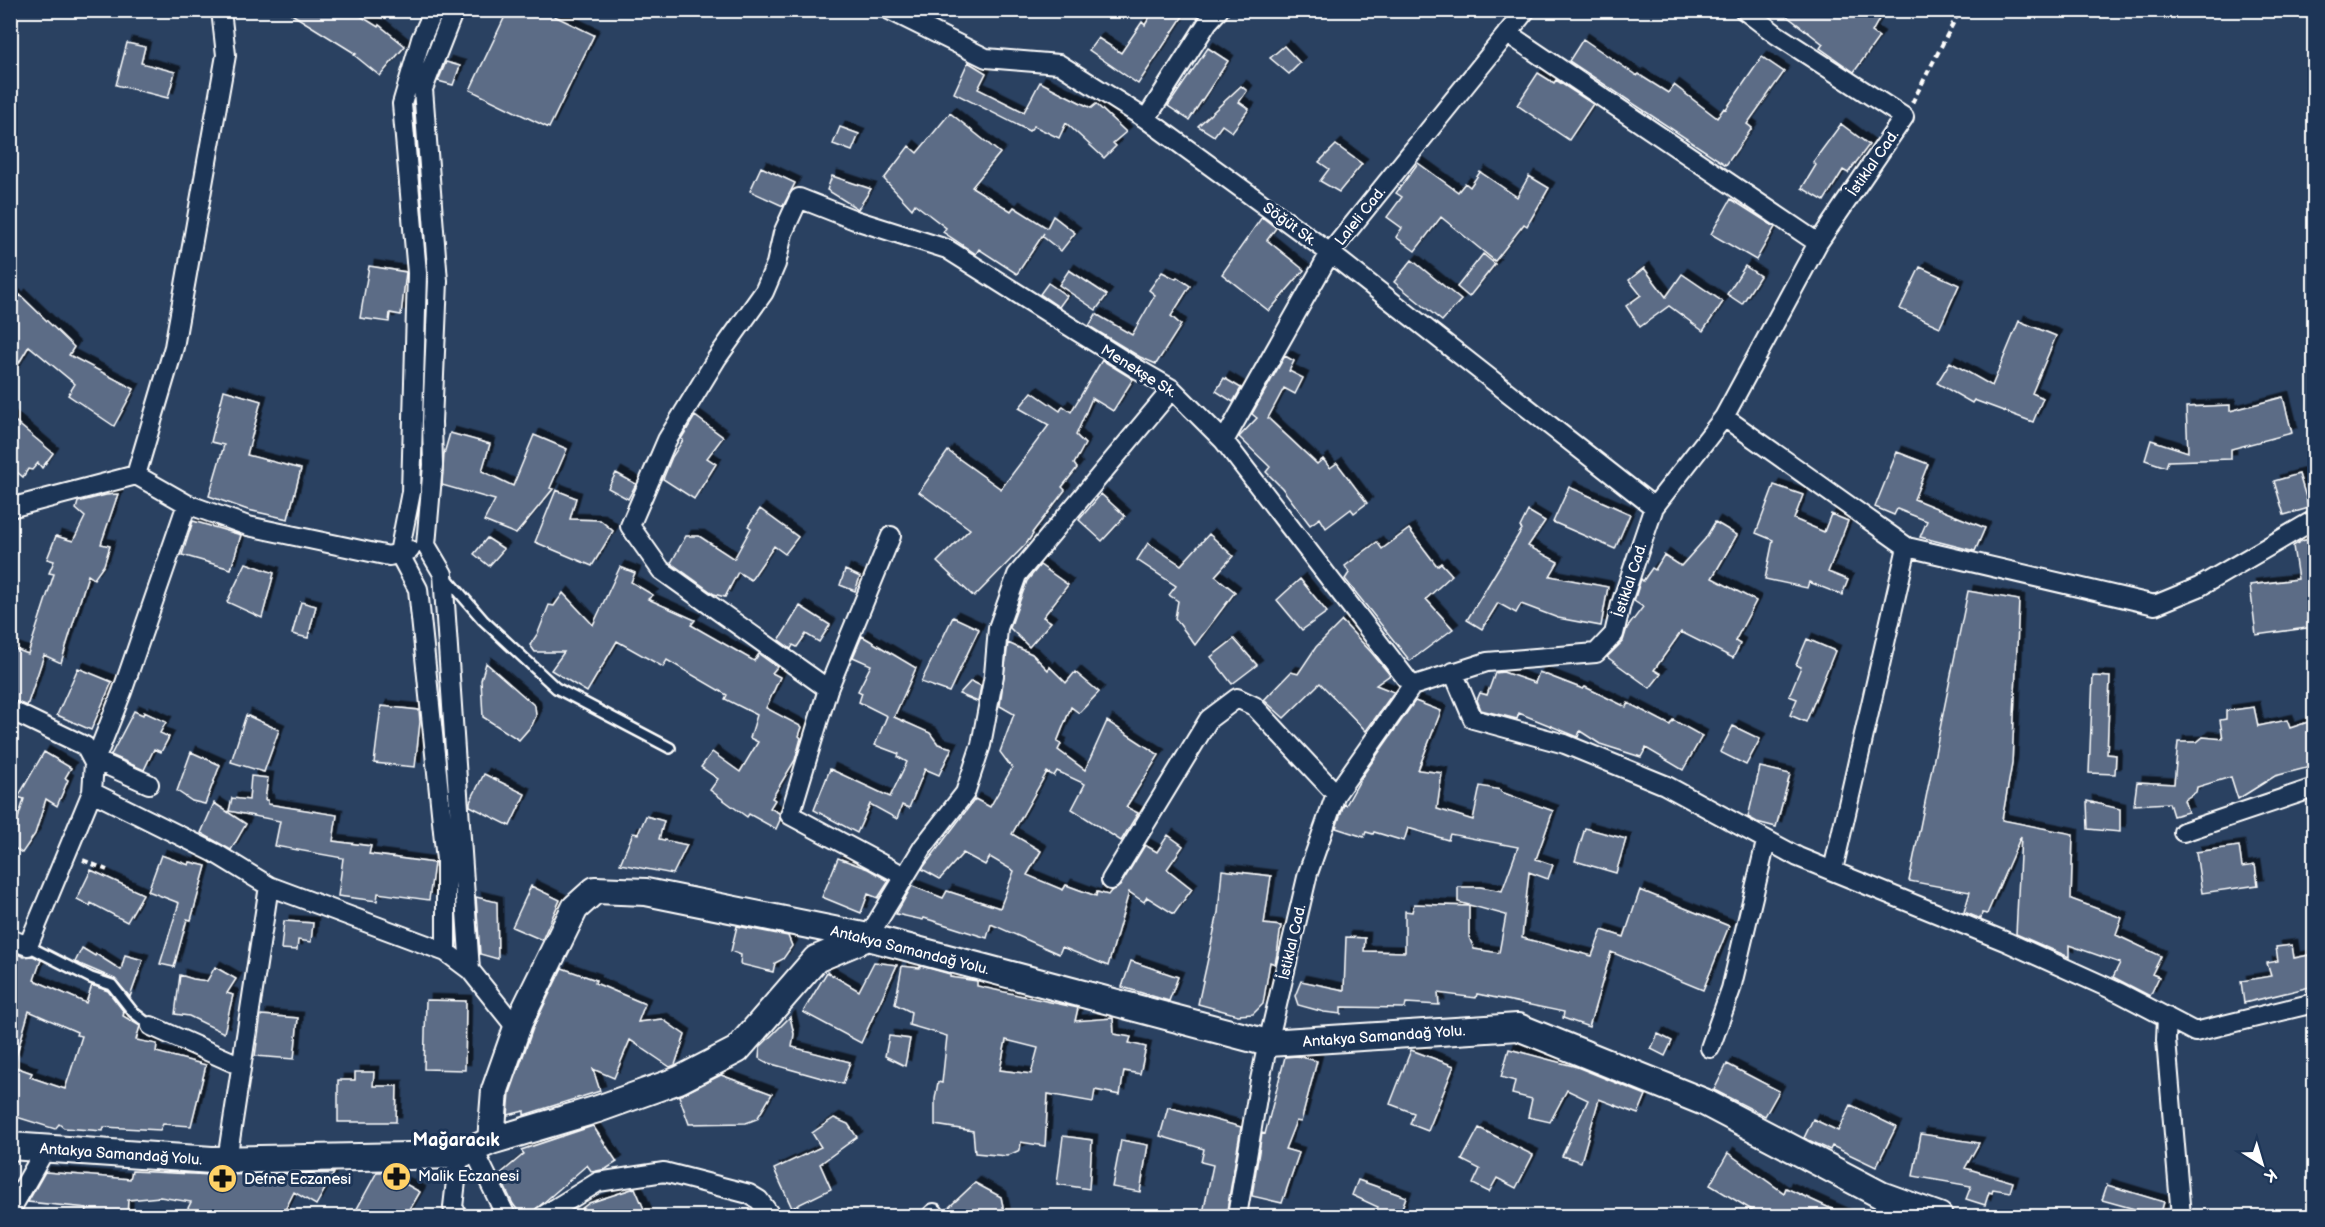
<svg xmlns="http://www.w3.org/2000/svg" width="2325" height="1227" font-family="'Balsamiq Sans',sans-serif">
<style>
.building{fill:#5b6c86;stroke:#fff;stroke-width:1.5;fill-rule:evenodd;filter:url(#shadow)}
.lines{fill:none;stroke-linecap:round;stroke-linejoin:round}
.lane-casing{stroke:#fff;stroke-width:14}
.street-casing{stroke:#fff;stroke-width:22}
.secondary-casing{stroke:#fff;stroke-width:30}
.path{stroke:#fff;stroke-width:4;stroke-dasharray:6 4.5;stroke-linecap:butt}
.lane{stroke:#1d3557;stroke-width:9}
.street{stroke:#1d3557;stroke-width:18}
.secondary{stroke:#1d3557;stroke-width:26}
.labels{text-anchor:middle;stroke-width:6;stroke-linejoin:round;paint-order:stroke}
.street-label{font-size:15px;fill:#fff;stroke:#1d3557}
.poi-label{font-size:15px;fill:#fff;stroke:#1d3557;text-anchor:start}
.quarter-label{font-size:18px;font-weight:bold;fill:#fff;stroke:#1d3557}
</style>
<defs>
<filter id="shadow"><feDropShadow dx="5.5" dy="-5.5" stdDeviation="0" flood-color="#0009"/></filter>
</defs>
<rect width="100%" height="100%" fill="#2a4161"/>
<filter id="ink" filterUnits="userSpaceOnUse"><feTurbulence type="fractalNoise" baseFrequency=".0167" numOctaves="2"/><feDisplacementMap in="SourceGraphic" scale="12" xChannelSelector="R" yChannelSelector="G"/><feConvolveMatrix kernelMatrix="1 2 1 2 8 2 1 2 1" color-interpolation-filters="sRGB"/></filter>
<g filter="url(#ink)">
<path class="building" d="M285,10H351L378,27L379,25L405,46L380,76L354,55L356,54Z
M508,10H542L594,35L549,128L470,90Z
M1154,10H1187L1138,84L1089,50L1098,38L1121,53L1142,22L1145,25Z
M1779,10H1884L1872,32L1879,37L1854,72L1820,48L1823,44Z
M1583,39L1637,76L1638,74L1668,93L1674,85L1717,118L1724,108L1726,109L1762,57L1784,72L1747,124L1752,128L1726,165L1569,61Z
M127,43L145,47L141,63L175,72L168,98L116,85Z
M1284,46L1300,63L1289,74L1270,58Z
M1208,48L1228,61L1189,120L1168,106Z
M446,62L460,66L453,85L438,81Z
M968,62L986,73L978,89L1024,112L1040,82L1091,108L1096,104L1126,132L1113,143L1116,146L1104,158L1066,123L1059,138L1034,126L1029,131L954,93Z
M1538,73L1554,83L1556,80L1593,104L1569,140L1517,105Z
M1241,86L1247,91L1239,102L1249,109L1232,132L1222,125L1214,136L1198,126Z
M950,113L1000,153L972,187L1011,211L1014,207L1047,228L1053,216L1075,233L1061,251L1042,236L1044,233L1017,274L979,249L976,254L943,232L946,228L915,204L912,209L884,179L909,146L917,153Z
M1841,124L1869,145L1848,173L1843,170L1824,201L1802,188L1816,165L1813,162Z
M840,127L859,134L852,151L833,144Z
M1336,145L1362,164L1339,192L1320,181L1329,169L1319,162Z
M1418,163L1458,192L1465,183L1470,187L1480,172L1517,197L1529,176L1549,188L1527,226L1524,224L1495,261L1441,217L1415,251L1396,237L1402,228L1387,217L1402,197L1396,193Z
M761,167L795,183L783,206L750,191Z
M832,176L871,189L858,209L827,190Z
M1731,199L1775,227L1756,260L1711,234Z
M1262,217L1276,228L1267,240L1304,270L1269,311L1222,274Z
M1483,254L1495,264L1469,297L1457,287Z
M1412,260L1461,300L1442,321L1394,282Z
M369,266L406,272L401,315L390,313L389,322L360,318Z
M1745,266L1760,276L1742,304L1727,294Z
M1920,267L1959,285L1940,327L1900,309Z
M1644,268L1666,297L1682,274L1723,302L1703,331L1669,306L1640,327L1626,306L1641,295L1629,280Z
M1069,270L1107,295L1096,310L1059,285Z
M1162,272L1176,279L1177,277L1190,286L1171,316L1181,325L1156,364L1140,357L1089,326L1096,314L1132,335L1155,295L1149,290Z
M1048,283L1067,296L1059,307L1040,294Z
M10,293L18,298L20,295L74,347L69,355L134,389L114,426L68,395L75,384L29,346L10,378Z
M2019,321L2056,336L2032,393L2043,398L2033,422L1974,400L1972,403L1937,383L1950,362L1992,386Z
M1285,356L1294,361L1289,371L1303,378L1295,394L1284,388L1268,418L1317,464L1323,459L1330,468L1337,463L1367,503L1354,513L1351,509L1326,528L1320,518L1310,525L1282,488L1266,472L1270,467L1239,437L1257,418L1252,414Z
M1102,360L1133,379L1113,411L1092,398L1076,435L1085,444L1074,464L1077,468L1062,487L1065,490L1032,533L1033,534L1026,544L974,597L937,562L970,529L919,492L948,451L1001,489L1049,425L1019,408L1032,392L1060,411L1063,406L1071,412Z
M1224,378L1241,388L1233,402L1216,391Z
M224,390L261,401L247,455L301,469L288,519L248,510L209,496L224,445L211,442Z
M2283,397L2292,433L2231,449V459L2168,461L2166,467L2145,460L2151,440L2188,452L2186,407L2230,405V411Z
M695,416L723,437L707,458L716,464L694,499L663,479L672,457L683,440L681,439Z
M10,417L53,453L42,468L38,463L32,470L28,469L23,477L10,466Z
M450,433L490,444L482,471L513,486L534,435L567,449L550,488L553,489L516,534L484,521L495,500L442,485L444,454Z
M1897,452L1928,464L1914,499L1985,528L1975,551L1920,537L1927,521L1897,509L1894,515L1875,507Z
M616,473L636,484L628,499L608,488Z
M2299,474L2309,508L2284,515L2274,481Z
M1774,485L1803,495L1794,519L1824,532L1831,514L1848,521L1828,572L1848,580L1842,595L1809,582L1807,588L1765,579L1773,540L1756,533Z
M1569,487L1630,514L1615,549L1553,522Z
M556,490L576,498L570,519L600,520L613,531L592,566L535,542Z
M118,494L101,544L110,546L104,565L94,579L88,575L61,663L44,655L27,706L10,699V647L28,654L54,574L49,573L54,561L47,559L56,536L73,541L85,517L76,509L78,502L106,495Z
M1101,494L1125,516L1102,541L1079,520Z
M760,509L798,537L785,554L774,546L751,580L738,572L725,597L714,594L671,563L686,536H699L734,559L751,528L748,526Z
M1528,511L1545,521L1528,546L1558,562L1550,576L1608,587L1601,626L1558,618L1521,604L1516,613L1498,603L1482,629L1467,620L1522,529L1520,527Z
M193,521L241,535L231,569L182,555Z
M1715,522L1737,535L1712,578L1756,601L1735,641L1740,644L1733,658L1681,632L1654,670L1661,674L1650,688L1607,657L1623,641L1627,628L1643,607L1634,601L1641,579L1643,581L1652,568L1655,570L1664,555L1681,566L1705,539Z
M1409,529L1437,566L1441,563L1452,575L1426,599L1453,629L1410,661L1345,579L1349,573L1345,566L1377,542L1382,549Z
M1209,534L1233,556L1215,576L1235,592L1195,645L1175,618L1178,601L1169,595L1176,586L1137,560L1148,543L1181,565Z
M487,538L504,549L489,566L474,554Z
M2314,538V627L2256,635L2250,585L2298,579L2293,546L2301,541Z
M246,563L274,573L262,618L227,602Z
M1040,565L1068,585L1043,617L1051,622L1029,647L1010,628L1027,581Z
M620,567L635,573L631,582L653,595L648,599L695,620L691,625L754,661L759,654L777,667L772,673L780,677L766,708L802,727L799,736L801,738L795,760L772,798L775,800L770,808L779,813L780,820L776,829L749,814L747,817L710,790L718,779L701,767L712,752L740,772L758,742L750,738L757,715L725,699L727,695L667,660L663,667L617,641L587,692L551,670L564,652H535L530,645L538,633L549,605L554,606L563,593L593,625Z
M845,570L860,577L855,591L840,585Z
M1300,579L1327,612L1302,630L1277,600Z
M1968,591L2019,600L2012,764L2002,820L2073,834L2071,899L2122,918L2116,935L2161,956L2152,974L2159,977L2150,996L2113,977L2120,963L2069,945V957L2016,934L2021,836L1987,914L1982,913L1981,919L1964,912L1970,892L1909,881Z
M301,602L316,606L308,638L292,634Z
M800,606L830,625L819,642L806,634L797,647L793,645L791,649L779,640Z
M953,617L979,629L949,692L921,682Z
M1342,621L1371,652L1390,675L1376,685L1394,692L1366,731L1320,683L1284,718L1264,700L1291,672L1298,674L1316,647Z
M862,636L916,668L894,717L930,733L938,744L952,748L939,775L925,769L909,808L902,805L897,819L870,804L857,833L814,810L830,769L890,797L907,762L898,757L899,754L875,745L887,716L859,702L862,693L858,691L871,665L853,657Z
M1234,639L1257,665L1232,684L1211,657Z
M1807,639L1835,651L1806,722L1790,715L1797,699L1789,696L1801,667L1796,665Z
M1008,643L1032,654L1048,670L1050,667L1066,683L1075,672L1099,692L1079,713L1071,707L1057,742L1061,744L1058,750L1085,770L1107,721L1159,755L1126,807L1138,813L1121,841L1072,809L1085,784L1057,771L1054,776L1047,772L1012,834L1041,851L1027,875L1063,890L1066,885L1096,896L1097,892L1108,895L1111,891L1120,886L1145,845L1157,852L1168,835L1183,846L1167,869L1192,889L1174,914L1147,897L1144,902L1129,892L1108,966L1062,947L1059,954L991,924L987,938L924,918L923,920L896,914L912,886L943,898L947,891L1000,908L1014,871L990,857L985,865L963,853L940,879L922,869L975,799L990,807L1012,768L1000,752L1014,714L1000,706Z
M486,663L535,706L536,716L532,725L519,740L483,717L481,680Z
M78,668L112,682L91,730L57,715Z
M1503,672L1535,683L1539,672L1583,689L1585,687L1626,707L1628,703L1670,725L1673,720L1702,736L1683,770L1646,748L1641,757L1600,744L1580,731L1578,737L1519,713L1517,719L1481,710L1477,700L1480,693L1487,695L1495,673Z
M2093,676L2110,677L2107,754L2116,755L2115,774L2089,773Z
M971,681L981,686L978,702L959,694Z
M1415,701L1441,711L1418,770L1442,773L1437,809L1473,820L1480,786L1501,790V792L1553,811L1536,859L1553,865L1548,879L1529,872L1522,938L1592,956L1602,930L1624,937L1640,890L1729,926L1703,990L1611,952L1589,1027L1563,1018L1564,1012L1477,994L1476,998L1438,993L1439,1005L1406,1003L1405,1008L1341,1007V1014L1324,1012L1298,1005L1295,996L1301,981L1344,990L1346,937L1365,938L1364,951L1405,952V911L1412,912L1414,904L1469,906V937L1474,949L1499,953L1506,915L1458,902V887H1480L1502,891L1518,847L1450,834L1448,840L1408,828L1404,841L1374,832L1373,834L1366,832L1364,837L1336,828L1344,804L1346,805L1363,775Z
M381,706L419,710L420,722L415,767L374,763Z
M2254,707L2258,726L2287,720L2290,728L2314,720V766L2275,776L2238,799L2231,777L2197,787L2196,792L2184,800L2188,812L2173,816L2169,803L2134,805L2137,782L2174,784L2178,742H2197L2203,737L2223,739L2220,720L2226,719V711Z
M134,711L143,715L144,712L166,722L160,733L169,737L161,752L154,749L144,770L111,755Z
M246,715L279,730L264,772L231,762Z
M1733,726L1760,739L1746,765L1720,752Z
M44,752L71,768L65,778L68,780L57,806L46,799L35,834L22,853L10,845L24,799L18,797Z
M191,752L220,765L205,804L192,801L177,791Z
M1760,767L1790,774L1776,827L1757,822L1748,817Z
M484,774L525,794L510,826L470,806V802Z
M251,776L268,778L265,800H268V804L337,815L333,841L371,846L369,854L434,863L429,900L378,893L377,901L338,896L343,858L275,846L280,821L229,811L232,798L249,800Z
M2087,801L2120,809V832L2088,829Z
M214,803L246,824L231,850L201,833Z
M646,816L664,821L659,839L687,845L673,874L620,864L633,833L638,834Z
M1585,828L1626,839L1616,873L1575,861Z
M2239,846L2242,867L2255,865L2258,885L2202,893L2196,852Z
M161,855L189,865L190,862L206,866L191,920L187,919L174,967L160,964L179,903L148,891Z
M838,858L868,869L889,881L878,898L868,894L861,913L822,897Z
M91,870L143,894L127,922L91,903L90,906L77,899Z
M1222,870L1271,876L1264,924L1281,926L1277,954L1275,964L1270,962L1263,1004L1253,1014L1238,1015L1198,1004L1218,913Z
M531,886L560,900L542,940L512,927Z
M476,897L497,902L498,959L480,954Z
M284,921L313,923L311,942L298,940L297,950L281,949Z
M737,926L788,936L792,946L783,959L775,963L773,972L740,964L741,955L731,951Z
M2292,945L2294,958L2314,954V986L2244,1003L2241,981L2271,976L2267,963L2278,961L2276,947Z
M82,948L95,956L96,954L121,970L125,955L143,960L130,997L115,979L75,962Z
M10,951L24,957L33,956L41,960L34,980L86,1003L92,985L108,991L124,1012L123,1016L140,1026L136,1040L157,1044L156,1052L206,1065L191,1126L163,1124L160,1130L104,1127L103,1131L64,1128L59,1124L55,1129L10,1115V1065L32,1073L30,1077L65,1089L82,1036L76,1035L77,1032L29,1011L15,1060H10Z
M1131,961L1178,977L1169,1001L1122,987Z
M874,962L897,965L861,1043L803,1012L827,972L859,991Z
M902,966L919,968L921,966L950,974V977L977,981V986L1078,1008L1075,1021L1113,1018L1114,1034L1131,1037L1129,1043L1146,1047L1140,1074L1124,1071L1120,1095L1095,1090L1093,1102L1048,1094L1045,1146L1021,1142L1020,1150L1007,1156L975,1153L973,1131L935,1125V1099L938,1082L942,1083L947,1036L909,1025L911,1012L895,1004ZM1006,1040L1038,1048L1031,1074L1000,1070Z
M215,967L236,979L227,993L233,995L224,1033L189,1016L175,1014L180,975L193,979L207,981Z
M562,968L596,980L595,983L645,1004L638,1022L662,1019L685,1035L675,1065L670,1067L630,1040L614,1078L593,1069L600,1091L524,1115V1111L508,1115L510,1093L533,1028Z
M426,1000L466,1001L465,1070L424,1069Z
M261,1015L298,1018L294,1059L255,1056Z
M790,1017L794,1034L792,1047L850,1062L843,1084L768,1063L759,1058L760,1047Z
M1658,1034L1672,1041L1665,1056L1651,1049Z
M889,1036L910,1039L905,1066L885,1056Z
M1509,1049L1577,1067L1646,1095L1638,1114L1599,1099L1581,1162L1562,1156L1588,1100L1567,1090L1550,1122L1528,1117L1532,1099L1512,1094L1515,1081L1501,1077Z
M1411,1050L1454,1066L1428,1131L1410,1124L1414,1113L1390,1104Z
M1297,1056L1317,1061L1301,1122L1296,1121L1285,1149L1299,1153L1282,1203L1252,1196L1262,1133L1265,1134L1285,1057Z
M1727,1064L1779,1091L1765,1116L1714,1090Z
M355,1072H374L373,1086H397L396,1122H338V1080H355Z
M721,1075L772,1094L757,1119L746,1123L689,1124L679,1096Z
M1851,1105L1896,1127L1876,1167L1832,1146L1830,1150L1804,1138L1813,1119L1838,1131Z
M1168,1107L1241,1127L1226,1216L1203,1213L1213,1165L1201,1162L1204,1149L1160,1136Z
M834,1118L848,1124L857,1137L820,1164L831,1189L792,1208L774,1169L821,1147L812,1133Z
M593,1126L617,1162L606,1169L592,1172L587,1165L528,1216H522L513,1204L499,1175L524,1154L521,1150Z
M1479,1128L1533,1155L1516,1188L1497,1178L1489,1192L1473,1184L1480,1169L1462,1160Z
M1921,1134L1979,1143L1965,1168L2013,1182L2010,1192L1993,1189L1992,1193L1989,1192L1985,1205L1966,1199L1971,1186L1913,1176Z
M1063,1136L1092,1140L1089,1189L1057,1184Z
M1121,1140L1148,1145L1140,1192L1112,1187Z
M1728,1153L1784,1193L1786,1188L1847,1216H1762L1710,1185Z
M132,1171L212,1175L334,1173L316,1205L294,1192L282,1216H184L191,1202L160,1197L128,1200L127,1216L101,1214V1216H86L87,1208L28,1202L45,1172L130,1179Z
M377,1172H384L420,1192L406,1216H353Z
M1358,1180L1406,1197L1399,1216H1391L1376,1211L1378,1207L1352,1195Z
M975,1183L1001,1197L1005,1216H945V1211Z
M2107,1185L2164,1202L2160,1216L2102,1200Z
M635,1188L647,1216H572L589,1203Z"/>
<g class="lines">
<defs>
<path id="lane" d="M446,577L483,620L556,688L670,748
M28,946L91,978L112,985L133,1012L151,1026"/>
<path id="street" d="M434,10L421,39L402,104L417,273L411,492L399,553L418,589L446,860V952
M454,10L423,89L438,281L432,422L433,465L426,545L443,574L470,970
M889,10L986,58L1059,64L1146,119L1330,253L1654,507
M1507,33L1818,243
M1146,119L1208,22L1219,10
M1724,417L1907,547L2155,605L2199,587L2314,520
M1224,441L1330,253L1526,10
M136,475L174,347L226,55L221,10
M10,508L136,475L187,504L248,526L389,556L410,550
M1453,672L1473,719L1565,744L1665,785L1798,857L2007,942L2120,993L2195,1032L2314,1003
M828,689L891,536
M10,710L85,746L94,763L92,792
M95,760L149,784
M94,763L122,692L187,504
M2183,832L2314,788
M1833,870L1907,547
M904,876L790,815L828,689L661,570L630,526L667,440L717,358L764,292L776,264L783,233L799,198L855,220L947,249L1134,367L1172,389L1224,441L1412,686
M1111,880L1209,719L1237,698L1254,706L1336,794
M868,937L923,847L965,793L981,745L994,675L998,628L1017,575L1172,389
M10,939L28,946L92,792L215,853L269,886L446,952L470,970L517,1029
M2167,1017L2166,1040L2181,1216
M151,1026L241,1066
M1710,1048L1731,989L1766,842
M473,1148L506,1216
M227,1160L269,886
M10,1211L46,1148
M458,1216L453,1207L459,1155
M543,1216L598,1182L664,1172L749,1194L759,1200L771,1216
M931,1216L934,1213
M1237,1216L1260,1080L1268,1043L1308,873L1336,794L1412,686L1487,662L1596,653L1614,634L1621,604L1654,507L1724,417L1818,243L1904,117L1777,35L1744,10"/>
<path id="secondary" d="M491,1141L598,1109L679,1080L737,1050L816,959L868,937
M10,1146L212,1160L459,1155L491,1141L495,1090L519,1022L575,908L595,890L646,892L868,937L1268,1043L1518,1027L1704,1102L1881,1195L1939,1216"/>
</defs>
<use href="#lane" class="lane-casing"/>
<use href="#street" class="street-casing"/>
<use href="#secondary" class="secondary-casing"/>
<path class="path" d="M1912,103L1960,10
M83,860L107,870"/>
<use href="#lane" class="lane"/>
<use href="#street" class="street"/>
<use href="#secondary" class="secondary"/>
</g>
</g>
<defs>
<symbol id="pharmacy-disc" viewBox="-11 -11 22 22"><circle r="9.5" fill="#ffd166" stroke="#1d3557"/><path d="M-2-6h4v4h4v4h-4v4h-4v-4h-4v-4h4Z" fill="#111"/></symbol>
</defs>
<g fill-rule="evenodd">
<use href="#pharmacy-disc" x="380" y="1160" width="33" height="33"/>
<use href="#pharmacy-disc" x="206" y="1162" width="33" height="33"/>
</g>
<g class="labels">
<g class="street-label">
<text transform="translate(1873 163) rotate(-55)" y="5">İstiklal Cad.</text>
<text transform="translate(1360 216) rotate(-51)" y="5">Laleli Cad.</text>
<text transform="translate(1290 224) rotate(36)" y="5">Söğüt Sk.</text>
<text transform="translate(1139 371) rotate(32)" y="5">Menekşe Sk.</text>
<text transform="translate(1630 580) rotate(-72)" y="5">İstiklal Cad.</text>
<text transform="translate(1292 942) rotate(-77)" y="5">İstiklal Cad.</text>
<text transform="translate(910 950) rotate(14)" y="5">Antakya Samandağ Yolu.</text>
<text transform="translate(1384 1036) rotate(-4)" y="5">Antakya Samandağ Yolu.</text>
<text transform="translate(121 1154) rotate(4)" y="5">Antakya Samandağ Yolu.</text>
</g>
<g class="poi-label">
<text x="418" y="1181">Malik Eczanesi</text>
<text x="244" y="1184">Defne Eczanesi</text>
</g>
<g class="quarter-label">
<text x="456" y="1146">Mağaracık</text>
</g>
</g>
<rect width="2325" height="1227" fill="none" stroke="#1d3557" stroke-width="36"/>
<rect x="18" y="18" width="2289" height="1191" fill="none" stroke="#fff" stroke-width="2" filter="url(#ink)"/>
<g transform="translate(2262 1164) rotate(143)" stroke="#1d3557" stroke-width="4.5" paint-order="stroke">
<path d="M0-4.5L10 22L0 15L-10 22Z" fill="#ffffff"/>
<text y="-9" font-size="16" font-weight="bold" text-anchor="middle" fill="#ffffff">K</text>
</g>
</svg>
